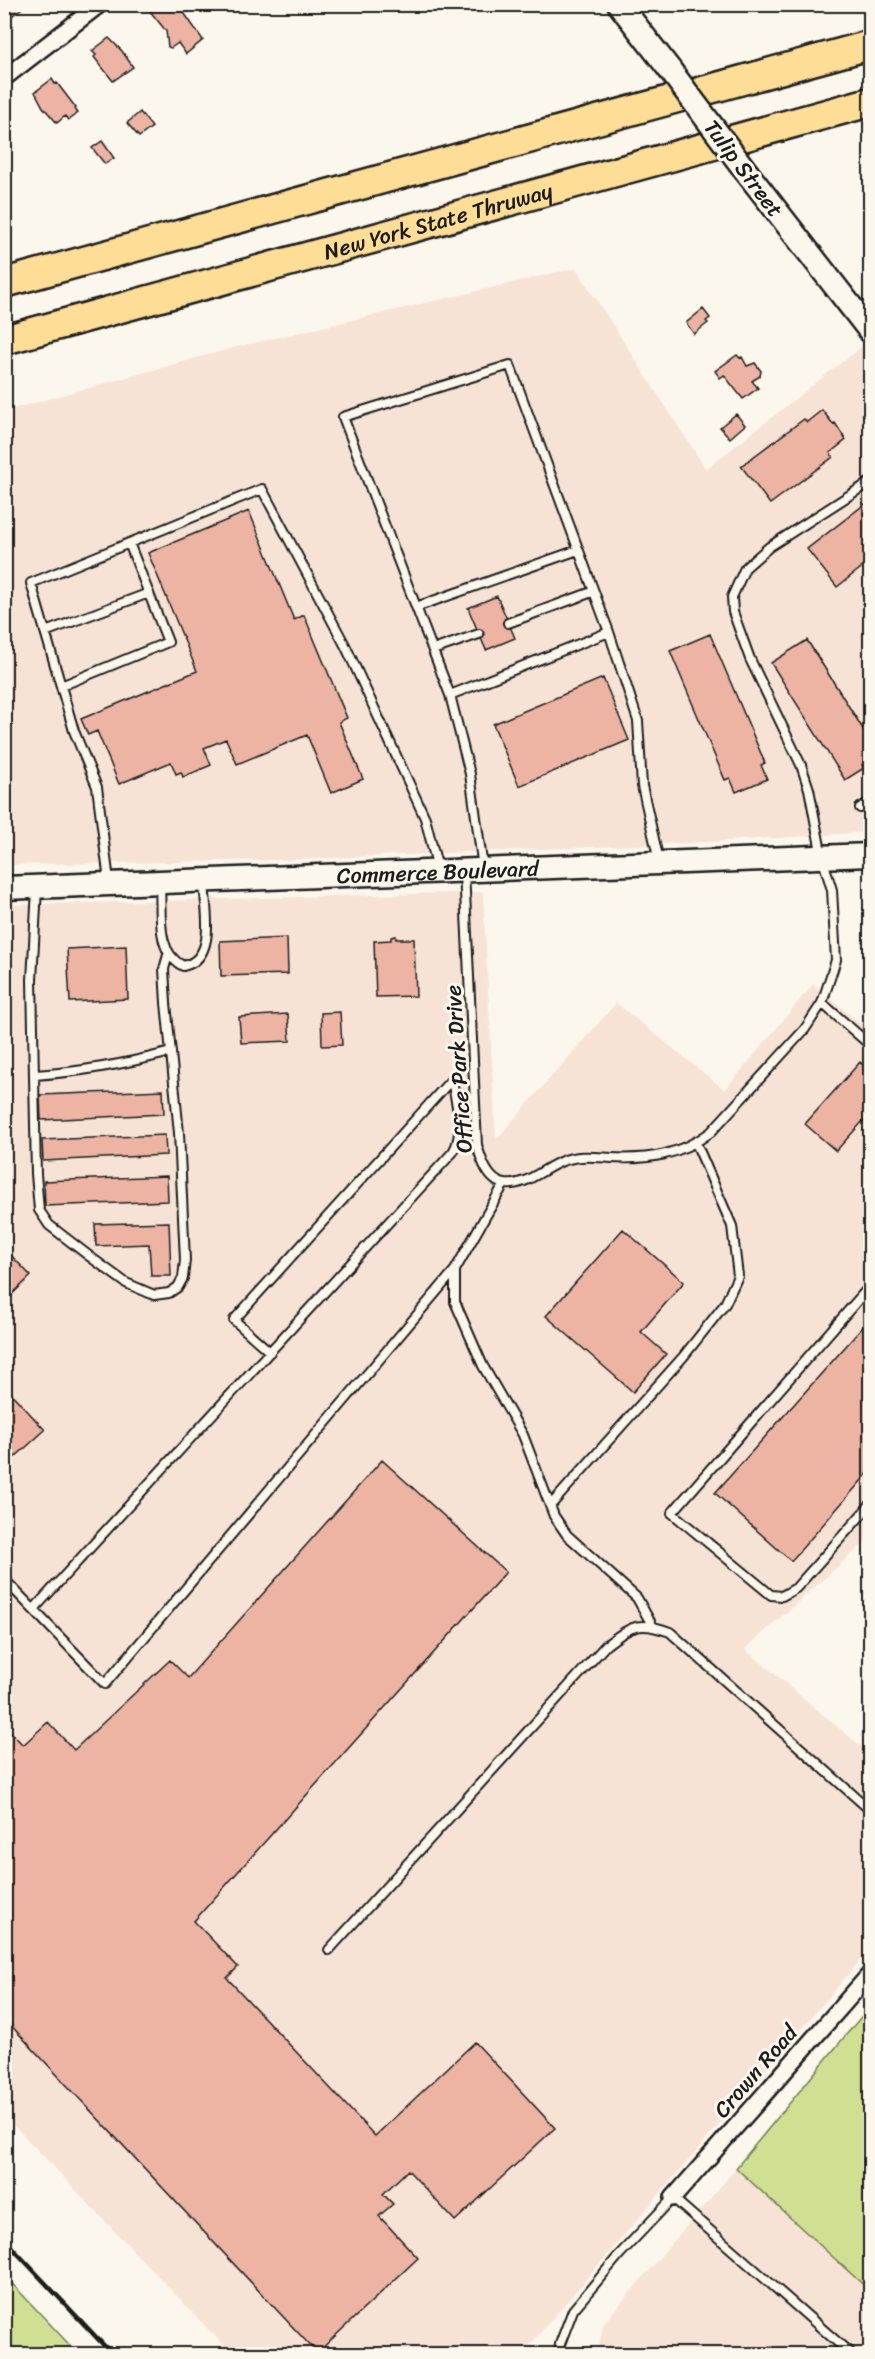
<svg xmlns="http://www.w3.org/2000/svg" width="875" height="2359" font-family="Sriracha,sans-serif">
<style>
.built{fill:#f7e3d6}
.green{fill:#d0e093;stroke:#767e58;stroke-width:1.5}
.building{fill:#edb4a4;stroke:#1c1c1c;stroke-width:1.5}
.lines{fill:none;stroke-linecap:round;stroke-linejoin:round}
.lane-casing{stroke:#1c1c1c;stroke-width:12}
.street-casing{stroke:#1c1c1c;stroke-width:20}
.secondary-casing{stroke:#1c1c1c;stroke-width:27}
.highway-casing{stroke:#1c1c1c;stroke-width:33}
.lane{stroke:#fbf7ec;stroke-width:8}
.street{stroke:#fbf7ec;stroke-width:15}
.secondary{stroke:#fbf7ec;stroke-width:22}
.highway{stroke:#fedd96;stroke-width:28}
.rail{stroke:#1c1c1c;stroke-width:4.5}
.secondary-bridge-casing{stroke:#1c1c1c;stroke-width:27;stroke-linecap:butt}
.secondary-bridge{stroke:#fbf7ec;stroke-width:22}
.labels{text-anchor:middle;stroke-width:6;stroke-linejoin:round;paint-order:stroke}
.street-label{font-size:22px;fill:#1c1c1c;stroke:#fbf7ec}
</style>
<rect width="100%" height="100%" fill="#fbf7ec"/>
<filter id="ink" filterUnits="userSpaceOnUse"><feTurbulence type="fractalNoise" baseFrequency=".0167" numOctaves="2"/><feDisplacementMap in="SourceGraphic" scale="12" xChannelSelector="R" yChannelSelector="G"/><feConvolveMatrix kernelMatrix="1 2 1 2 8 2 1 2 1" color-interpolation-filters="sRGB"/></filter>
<g filter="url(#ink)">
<path class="built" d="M576,268L706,469L865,344L870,352V832L710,842L283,860L5,865V411L240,346Z
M483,892L496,1140L616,1003L725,1090L813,984L870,1031V1538L745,1649L870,1754V1949L522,2354H232L5,2116L4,905Z
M736,2168L870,2291V2354H598L603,2324Z"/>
<path class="green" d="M870,2006V2291L736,2168Z
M5,2276L78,2354H5Z"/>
<path class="building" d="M4,4H26V5L8,19L4,14Z
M178,4L203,40L186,54L178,43L171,48L168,47L166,31L150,11L152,9L149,5Z
M109,38L122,51L133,67L113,81L94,57L96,55L92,51Z
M52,79L55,84L57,83L76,108L75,109L78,113L68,120L65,116L57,123L43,107L35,92Z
M140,112L152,127L139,137L127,123Z
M102,141L114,158L105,164L92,148Z
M703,309L710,318L706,321L708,323L694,334L686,323Z
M737,355L740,358L742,357L747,366L755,363L761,371L760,376L752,381L758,388L743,399L724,375L720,378L715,371Z
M822,410L833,424L835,423L846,440L830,453L833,457L770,504L741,466L804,419L807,422Z
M736,414L745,425L730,438L720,427Z
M870,500V561L837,587L807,549Z
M249,511L294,620L304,615L347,718L339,722L363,779L331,793L307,735L237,764L226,739L204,748L211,765L183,777L181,772L176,774L171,762L119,784L97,731L88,735L81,719L197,671L148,553Z
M497,596L515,638L486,650L468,608Z
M710,634L765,763L761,765L767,779L736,792L730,778L725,780L670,651Z
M807,640L870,740V760L862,765L864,768L845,780L771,663Z
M603,678L629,740L519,786L493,724Z
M396,936V939H414L416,996L376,997L374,941L391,940V937Z
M287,938L288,974L221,976L220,941Z
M126,946L128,999L70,1002L67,949Z
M340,1012L342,1045L322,1046L321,1013Z
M288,1014L290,1041L241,1043L239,1017Z
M860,1062L870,1071V1118L863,1121L836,1151L805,1124Z
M163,1090L164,1114L41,1120L40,1095Z
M165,1135L166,1155L43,1161L42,1140Z
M167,1176L168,1201L45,1206L44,1181Z
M169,1222L171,1276H151L149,1244L96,1246L95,1224Z
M623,1229L684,1282L641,1332L666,1354L633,1392L546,1316Z
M4,1248L31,1276L4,1302Z
M870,1319V1471L791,1561L715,1493Z
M7,1389L45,1430L4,1467V1391Z
M382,1460L506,1572L194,1921L238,1967L227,1978L375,2136L475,2042L555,2128L455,2221L408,2170L383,2194L393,2204L379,2216L418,2258L317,2353L4,2018V1725L23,1745L48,1722L74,1750L170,1660L188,1678Z"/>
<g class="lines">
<defs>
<path id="lane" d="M416,607L578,550
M508,623L592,592
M45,632L149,593
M433,650L479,634
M61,686L168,642L129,543
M450,695L343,417L510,365L609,632
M860,808L870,802
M483,868L470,774L450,695L609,632L638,721L642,786L659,861
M464,871L477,1145C481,1159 488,1182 505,1184C526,1187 546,1166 565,1160C580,1155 595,1157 611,1158C649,1160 680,1155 711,1132L805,1029L822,1003L836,960L832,890L822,857L809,789L801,765L750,659L733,612L732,597L745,568L769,547L870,482
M109,881L97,787L74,731L31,583L262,489L346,647L425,818L438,869
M160,886C162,913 155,952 183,966C218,959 205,908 204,882
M37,888L32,980L36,1174L39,1210L49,1225L89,1256L126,1283L154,1295L169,1293L178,1287L183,1278L185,1260L179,1133L166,1003L164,969L168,955
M822,1003L870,1045
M35,1075C81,1072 125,1064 171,1052
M504,1184L455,1270V1302L483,1366L523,1435L554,1516L567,1535L637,1598L652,1625
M870,1286L672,1513L771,1595L782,1596L796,1588L870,1505
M550,1506L683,1357L725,1304L738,1276L732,1226L696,1143
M4,1579L105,1684L455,1270
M34,1609L453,1152C466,1132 455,1101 452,1079L234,1320L270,1352
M329,1950L606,1645C632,1626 638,1620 670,1632L870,1810
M559,2354L560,2344L573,2310L620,2254L673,2198L851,2354"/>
<path id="street" d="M4,78L100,4
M673,2198L870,1974"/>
<g id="secondary">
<path d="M619,4L670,70"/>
<path d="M748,174L870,331"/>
<path id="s1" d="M4,888L870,855"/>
</g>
<g id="highway">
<path d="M4,283L870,45"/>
<path id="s2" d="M4,340L870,102"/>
</g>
</defs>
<use href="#lane" class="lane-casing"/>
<use href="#street" class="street-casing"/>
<use href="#secondary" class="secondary-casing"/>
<use href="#highway" class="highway-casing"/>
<use href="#lane" class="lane"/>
<use href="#street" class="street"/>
<use href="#secondary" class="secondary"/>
<use href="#highway" class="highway"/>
<path class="rail" d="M4,2239L112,2354"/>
<defs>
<path id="secondary-bridge" d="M670,70L748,174"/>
</defs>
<use href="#secondary-bridge" class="secondary-bridge-casing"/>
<use href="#secondary-bridge" class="secondary-bridge"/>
</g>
</g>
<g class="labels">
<g class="street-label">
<text transform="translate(744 168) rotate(53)" y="8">Tulip Street</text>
<text dy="8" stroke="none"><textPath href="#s2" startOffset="450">New York State Thruway</textPath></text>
<text dy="8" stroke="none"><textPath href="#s1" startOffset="434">Commerce Boulevard</textPath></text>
<text transform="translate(458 1069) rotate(-94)" y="8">Office Park Drive</text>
<text transform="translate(755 2071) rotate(-49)" y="8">Crown Road</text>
</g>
</g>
<rect width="875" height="2359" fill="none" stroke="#fbf7ec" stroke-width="24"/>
<rect x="12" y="12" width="851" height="2335" fill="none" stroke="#1c1c1c" stroke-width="2" filter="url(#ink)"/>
</svg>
